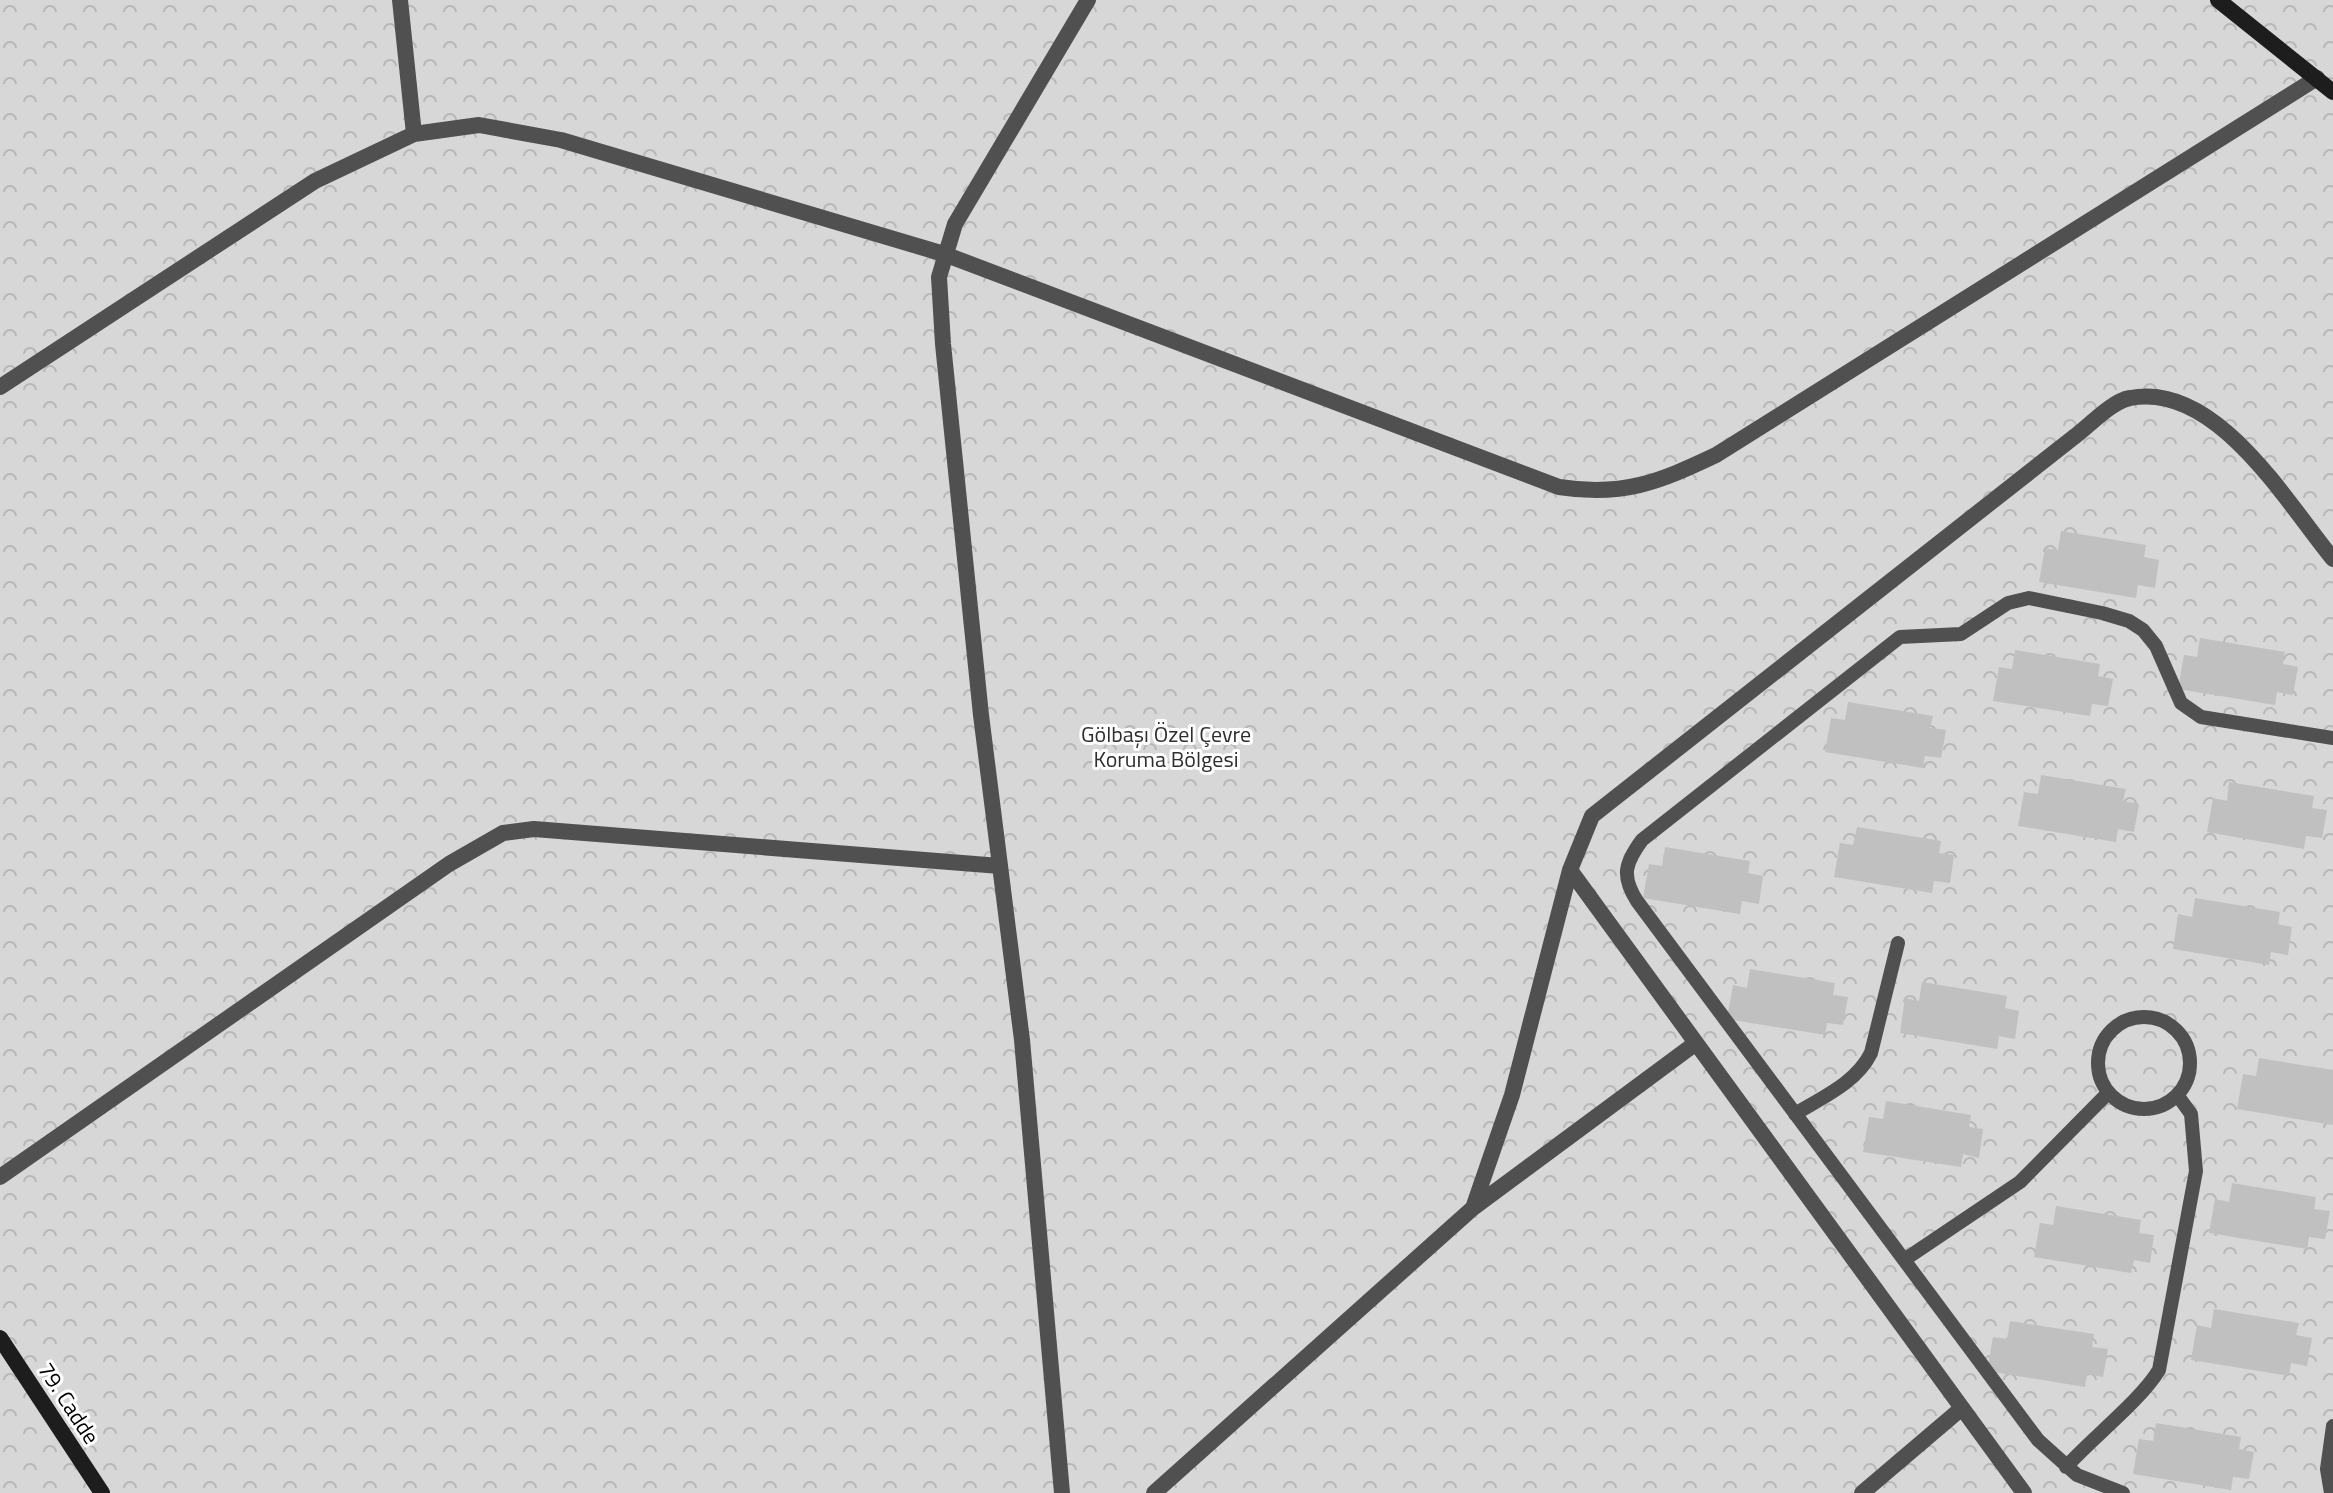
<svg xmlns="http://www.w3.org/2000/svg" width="2333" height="1493" font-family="'Titillium Web',sans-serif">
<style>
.forest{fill:url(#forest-crowns)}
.building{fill:#c0c0c0}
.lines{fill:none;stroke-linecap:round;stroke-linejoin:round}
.lane{stroke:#505050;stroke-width:14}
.street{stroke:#505050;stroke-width:16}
.secondary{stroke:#1d1d1d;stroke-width:16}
.labels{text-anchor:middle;stroke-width:6;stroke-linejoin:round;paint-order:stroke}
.park-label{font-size:22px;fill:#2e2e2e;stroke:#fff}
.street-label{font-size:22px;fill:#000;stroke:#fff}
</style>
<defs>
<pattern id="forest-crowns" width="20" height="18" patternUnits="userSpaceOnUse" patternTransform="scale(2)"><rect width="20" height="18" fill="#d7d7d7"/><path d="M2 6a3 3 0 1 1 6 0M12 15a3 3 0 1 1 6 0" fill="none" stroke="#b7b7b7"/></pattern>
</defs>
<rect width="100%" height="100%" fill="#fff"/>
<path class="forest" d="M0,0H2333V1493H0Z"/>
<path class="building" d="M2061,531L2146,545L2144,557L2159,560L2155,588L2138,585L2136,598L2039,582L2045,548L2058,550Z
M2200,638L2285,652L2283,664L2298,667L2293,695L2277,692L2275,705L2178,689L2184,655L2197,657Z
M2015,650L2100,664L2098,676L2113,679L2108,706L2092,704L2090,716L1993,701L1999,667L2012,669Z
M1848,702L1933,716L1930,728L1946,730L1941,758L1925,756L1923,768L1825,752L1831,718L1845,720Z
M2041,775L2126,789L2123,801L2139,804L2134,832L2118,829L2116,842L2018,826L2024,792L2038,794Z
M2229,782L2314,796L2312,808L2327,810L2322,838L2306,836L2304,849L2207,832L2213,798L2227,801Z
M1857,827L1941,841L1939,853L1954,855L1950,883L1934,881L1932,893L1834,877L1840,843L1853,845Z
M1665,847L1750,861L1748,873L1763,876L1759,904L1742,901L1740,914L1643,898L1649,864L1662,866Z
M2195,898L2280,912L2278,924L2292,927L2288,955L2271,952L2269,965L2173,949L2178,914L2192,917Z
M1750,969L1835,983L1833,995L1848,997L1843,1025L1827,1023L1825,1035L1727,1019L1733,985L1747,988Z
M1922,982L2007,996L2005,1008L2019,1011L2015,1039L1999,1036L1997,1049L1900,1033L1905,998L1919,1001Z
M2259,1058L2333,1070V1125L2237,1109L2243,1074L2256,1076Z
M1886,1101L1971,1115L1969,1127L1983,1129L1979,1158L1963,1154L1961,1167L1863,1152L1869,1117L1883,1119Z
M2232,1183L2316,1197L2314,1209L2330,1211L2325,1239L2309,1237L2307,1249L2209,1233L2215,1199L2229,1202Z
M2056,1206L2141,1220L2139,1233L2154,1235L2150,1263L2134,1260L2131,1273L2034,1257L2040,1223L2053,1225Z
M2214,1309L2299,1323L2296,1335L2312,1338L2307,1366L2291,1363L2289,1376L2191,1360L2197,1325L2211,1328Z
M2010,1321L2094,1334L2092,1347L2108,1349L2103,1377L2087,1374L2085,1387L1987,1371L1993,1337L2007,1339Z
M2156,1423L2241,1437L2239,1449L2254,1452L2249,1479L2233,1477L2231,1490L2133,1474L2139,1439L2153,1441Z"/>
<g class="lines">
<path class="lane" d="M2098 1063a46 46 0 1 1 92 0a46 46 0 1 1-92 0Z
M1795,1114C1823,1097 1856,1083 1871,1053L1898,943
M1904,1260L2020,1182L2108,1093
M2066,1467C2093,1437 2140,1401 2159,1370L2196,1171L2191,1114L2178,1096
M2123,1493L2077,1475L2038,1440L1637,901C1621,876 1625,863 1642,840L1900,637L1961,634L2008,603L2029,598L2102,613L2129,621L2143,630L2156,646L2181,703L2201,717L2333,738
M2331,1493L2327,1469L2333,1426"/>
<path class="street" d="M400,0L414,134
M0,387L315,181L414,134L479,125L561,140L944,254L1559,487C1623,497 1659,482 1716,455L2317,78
M1570,870L2024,1493
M0,1177L449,864L503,833L534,829L1000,866
M1473,1208L1512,1095L1570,870L1592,816L2074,437C2089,426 2112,401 2130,398C2216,381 2286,502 2333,559
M1062,1493L1022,1040L981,715L943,344L939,277L955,224L1088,0
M1154,1493L1473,1208L1696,1043
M1862,1493L1962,1408"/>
<path class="secondary" d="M2218,0L2333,92
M0,1338L102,1493"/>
</g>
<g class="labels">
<g class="park-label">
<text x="1166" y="742">Gölbaşı Özel Çevre<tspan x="1166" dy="25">Koruma Bölgesi</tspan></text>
</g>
<g class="street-label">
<text transform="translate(69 1403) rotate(57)" y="8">79. Cadde</text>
</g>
</g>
</svg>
